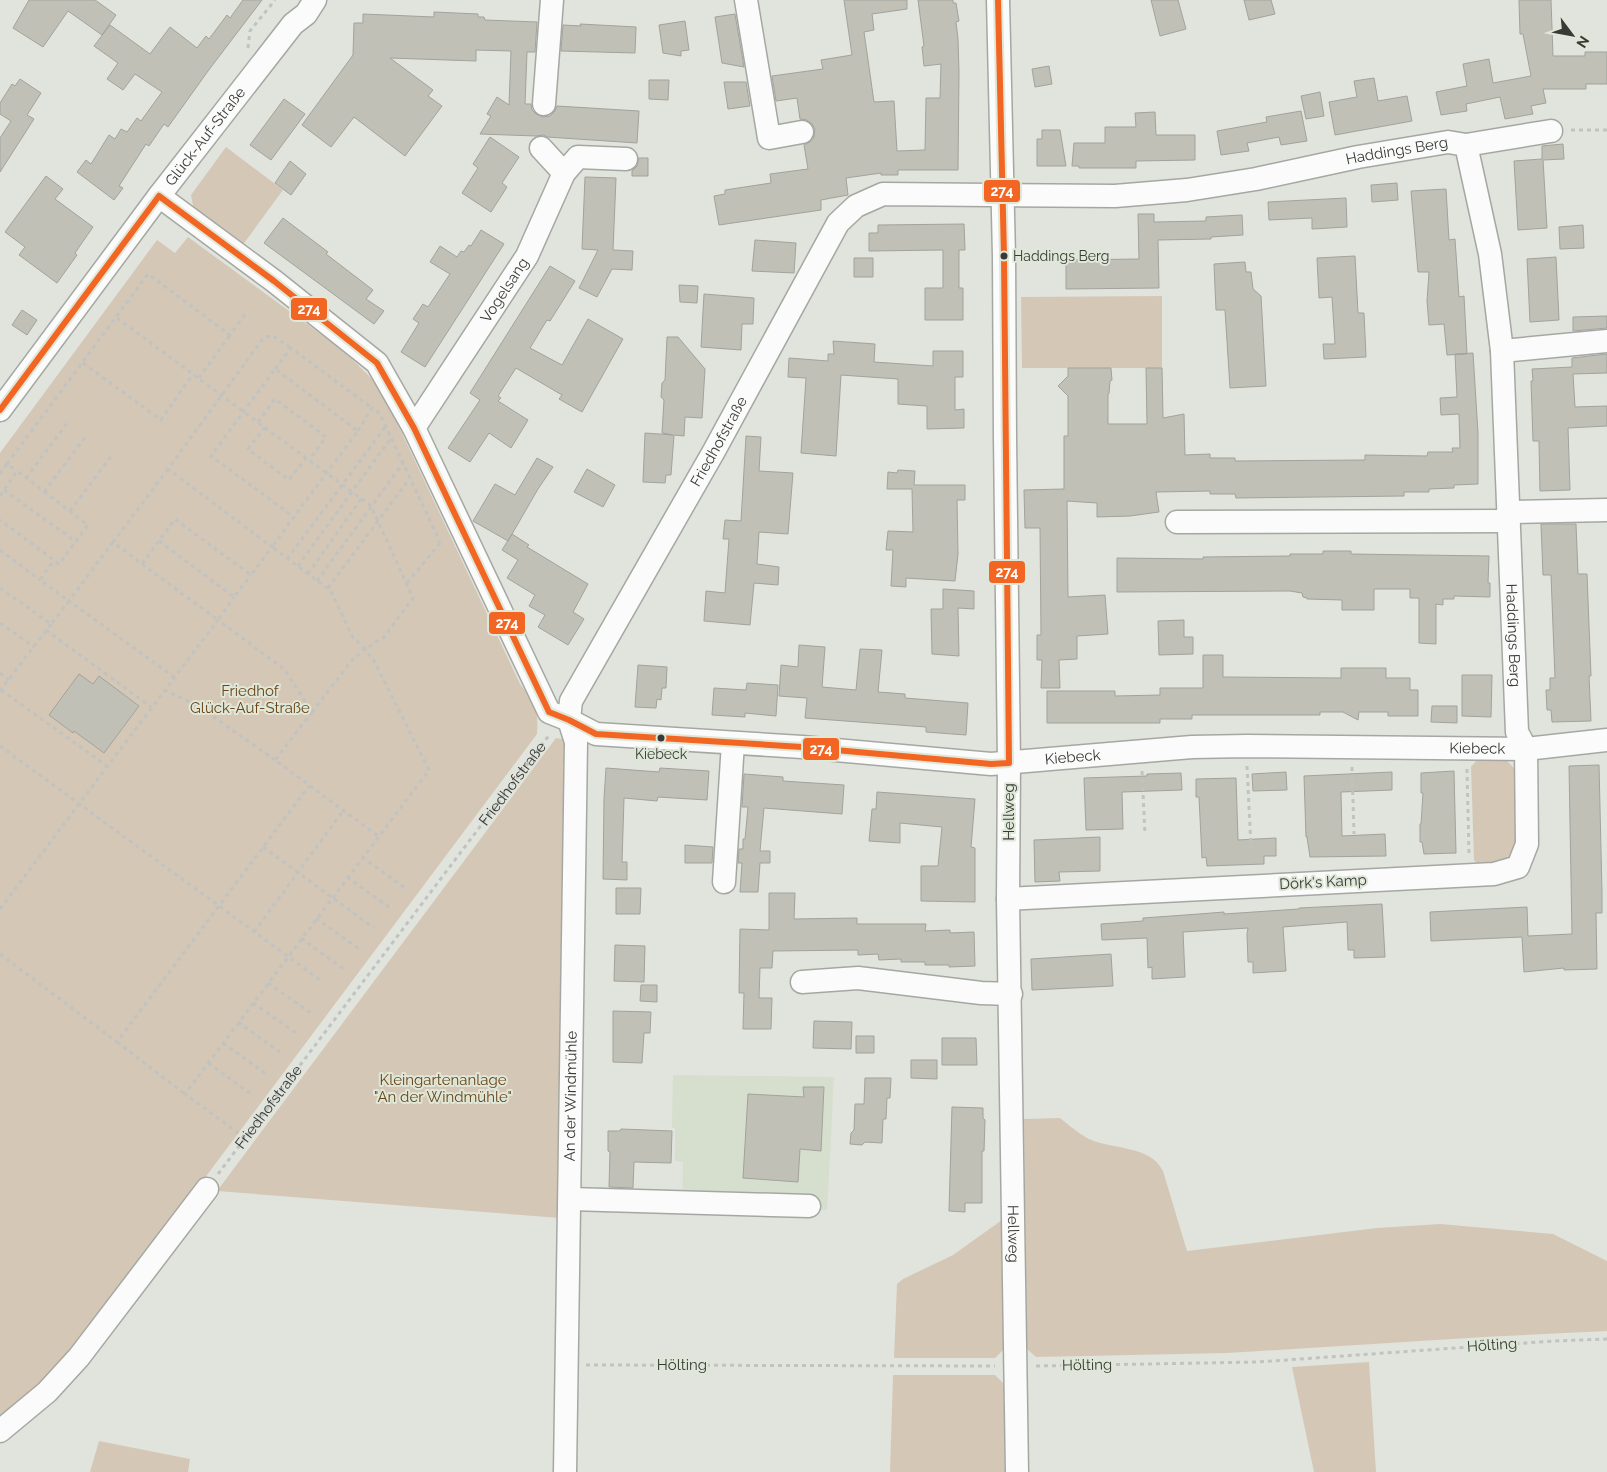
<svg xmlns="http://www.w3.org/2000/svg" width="1607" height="1472" font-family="Raleway,sans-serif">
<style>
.built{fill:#d6dece}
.green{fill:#d5c7b6}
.building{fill:#c0c0b6;stroke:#a1a39c}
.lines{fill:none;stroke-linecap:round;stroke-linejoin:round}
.minor-casing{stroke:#a5a8a2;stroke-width:25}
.path{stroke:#c1c3c0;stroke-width:3;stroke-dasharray:4 4;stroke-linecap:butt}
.minor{stroke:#fafbfa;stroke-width:22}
.bus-1-casing{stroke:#dfe8d8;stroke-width:10}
.bus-1{stroke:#f26522;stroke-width:6}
.bus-dot{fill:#383b35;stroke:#dfe8d8;stroke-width:2}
.labels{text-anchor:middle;stroke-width:4;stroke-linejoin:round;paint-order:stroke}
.bus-label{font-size:14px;fill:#383b35;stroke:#dfe8d8;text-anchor:start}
.street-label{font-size:15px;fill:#383b35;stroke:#dfe8d8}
.park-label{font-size:15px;fill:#6b4317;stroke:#dfe8d8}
.line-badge{stroke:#dfe8d8;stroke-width:2}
.badge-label{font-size:14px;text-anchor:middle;font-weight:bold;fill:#fff}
</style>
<rect width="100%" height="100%" fill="#e0e4dc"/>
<path class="built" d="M673,1075L834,1077L827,1210L682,1207L683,1162L675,1161V1128H672Z"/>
<path class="green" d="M226,147L283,190L242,246L194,211L191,195Z
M188,237L330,341L352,359L372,379L392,412L520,684C534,702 539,711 537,734L91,1330L36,1387L0,1415V453L157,240L175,253Z
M1162,296V368H1022L1021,297Z
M556,738L568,740L560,1218L217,1191Z
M1476,761H1507L1513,767L1517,774C1518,794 1525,840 1512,856C1506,865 1489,864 1479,866L1474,860L1471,767Z
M1060,1118C1069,1125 1079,1134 1089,1139C1113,1150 1150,1145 1163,1171L1187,1251L1377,1228L1440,1224L1553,1234L1607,1261V1331L1484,1337L1228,1353L1036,1357L1027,1349L1024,1119Z
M1002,1220L1004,1349L995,1358H894L897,1284L903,1279L953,1255Z
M1369,1362L1376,1472H1314L1292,1367Z
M893,1375H995L1004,1384L1005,1472H890Z
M99,1441L190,1459L188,1472H90Z"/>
<path class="building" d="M29,0H95L116,15L102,35L68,11L43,47L13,28Z
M243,0H262L208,71L168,127L164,124L149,146L146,144L119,186L123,188L114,200L77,172L86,160L91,164L109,135L115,139L121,129L127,132L137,118L141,121L162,92L135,74L123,90L107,79L118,63L94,46L110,25L150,54L170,27L197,48L206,36L209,39L227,15L230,18Z
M844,0H907V9L872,14L874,30L864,32L874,102L894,101L897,151L925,150L926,98H940L941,64L924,66L922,47L924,46L918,0H953V3H956L959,21L956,22L958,39L959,72L958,170H898V175H881V173L846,178L848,195L821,200V210L719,225L714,196L725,194V190L771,183L770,174L808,169L804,145L810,142L814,137L815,129L812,124L807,120L800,119L797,98L776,101L772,76L823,69L821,60L852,55Z
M1151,0H1178L1186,29L1160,36Z
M1244,0H1271L1275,14L1249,20Z
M1519,0H1551L1553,56H1585V52H1607V84H1586V89H1543L1546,103L1531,106L1533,114L1505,119L1500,97L1466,104L1467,111L1441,115L1436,92L1467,86L1463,64L1489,59L1493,83L1531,76L1523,34H1520Z
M434,12L478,14V17H484L485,20L537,22L535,52H527L525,104H531L532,110L536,114L543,117L550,116L555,111L557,106L639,111L637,143L547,137L544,135L536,136L480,134L491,116L487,114L497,97L509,105L511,51L476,50V61L390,58L433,90L428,96L442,106L405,156L354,117L331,147L302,125L353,55L354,23H363V14L434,17Z
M735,14L744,67L722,63L715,17Z
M685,21L689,50L681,51V56L663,53L659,25Z
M580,24L636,27L635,53L561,51L563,25L581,26Z
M1049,66L1052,84L1035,87L1032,69Z
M1374,78L1378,101L1407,96L1412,121L1335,135L1329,102L1357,97L1354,81Z
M20,79L41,93L27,115L34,119L0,172V138L11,121L0,114V103L12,84L15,86Z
M649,80H669L668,100L649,99Z
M724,82H746L750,106L728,109Z
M1320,92L1324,116L1306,119L1301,96Z
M284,99L305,114L271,160L250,145Z
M1301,111L1307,141L1281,145L1279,137L1247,143L1249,151L1221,155L1217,131L1267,122L1266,117Z
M1155,112L1156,135H1195V160L1136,161V168H1079V166H1072L1074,143H1105V127H1136L1135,113Z
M1042,130H1060L1066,166H1037V139H1042Z
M490,137L519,157L502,183L507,187L491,212L462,193L478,168L473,164Z
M1563,144L1564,159L1543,160L1547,228L1518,230L1514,161L1542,159V146Z
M639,158H648V176H632V171L637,166Z
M290,161L306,174L291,195L275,183Z
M46,176L63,189L55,199L93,227L75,253L77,255L57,283L19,255L25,247L5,232Z
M585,177L616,178L613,250L633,251L632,270L612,269L597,297L579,288L598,250L582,249Z
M1397,183L1398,200L1372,202L1371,185Z
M1446,189L1449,240L1455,239L1459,297L1464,296L1467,354L1447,355L1444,324L1429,325L1427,301L1429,272H1418L1411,191Z
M1346,198L1347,227L1312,229V218L1269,220L1268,202Z
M1138,214H1154V222L1206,221V217L1242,215L1243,235L1211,237V239L1158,240L1159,288L1066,289V260L1139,259Z
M283,218L328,252L326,254L373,290L366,299L384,311L374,324L264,243Z
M964,224L965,250H959V288H963V320H925V288H943V250L869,251V233H878V225Z
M1583,225L1584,248L1560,249L1559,227Z
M481,230L504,244L425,367L401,352L419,323L413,319L423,304L428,307L450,274L430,262L440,246L457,257L461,251L464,252L469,245L471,246Z
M755,240L796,243L794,273L752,271Z
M1355,256L1358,313H1364L1366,357L1324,359L1323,344H1335L1332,297L1319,298L1317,258Z
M1556,257L1559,320L1530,322L1527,259Z
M854,258H873V277H854Z
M1245,262L1246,272H1251L1253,289L1261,296L1266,386L1230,388L1225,310H1216L1214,264Z
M550,266L575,281L550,321L547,320L530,348L562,365L588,319L623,339L582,412L559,399L562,395L516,368L498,396L501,398L498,401L528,420L511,448L489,433L470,462L448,448L480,400L470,393Z
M679,285L698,286L697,303L680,302Z
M704,294L754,298L753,324H742L741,350L701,347Z
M22,310L37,320L27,335L12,325Z
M1607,316V328L1573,331V317Z
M667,337H678L705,369L702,418L685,417L684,436L674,435L671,475H666L665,483L643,482L645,433L673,435L662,433L664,400L661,397L662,383L665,380Z
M833,341L875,344L874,362L933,366V351H963V377H955V410L964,409V428L927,429V406L898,404V379L841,375L836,456L801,453L806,378L788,377L789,358L828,361V354H834Z
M1473,353L1478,433V484L1454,485V488L1429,489V492H1404V496L1236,498L1235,494H1210V491L1156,492L1159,512L1130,516L1097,517V503L1067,501L1068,597L1105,595L1108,634L1077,636V659L1059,660L1060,688H1041L1042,660H1037V635H1041L1040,528H1025L1024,490L1064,489V436H1068V396L1058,386L1068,376V368H1111L1112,380L1110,381L1109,393L1108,395V424H1147L1146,368H1162L1163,418L1184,414L1185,455L1210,454V458H1235V461L1365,460V455L1427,456L1428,452H1453L1452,448H1460L1459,414L1441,415L1440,398L1457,397L1455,354Z
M1607,354V373L1573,374L1575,407L1607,406V426L1568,428L1570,490L1540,491L1539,441H1533L1531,381H1533L1532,369L1572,367V358Z
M746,436L761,437L759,471L793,473L788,534L759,532L757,564L779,567L778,585L754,583L750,625L704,621L706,591L725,593L729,539H723L725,520L741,521Z
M537,458L553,467L538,489L508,541L473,521L495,484L515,495Z
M587,469L615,485L603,507L574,492Z
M898,470L915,471L914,485H965V500H957L958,554L955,581L906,578V587L891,586L893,550H886L888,531L913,532L912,489H887L888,472L897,473Z
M1541,524H1576L1578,574H1587L1591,676H1589L1591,721L1552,722L1551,710H1547L1546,690H1550V678H1555L1551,575H1543Z
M512,534L529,545L527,547L588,584L573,612L584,619L568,645L538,627L545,615L529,606L535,595L507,578L518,560L502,550Z
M1323,551H1351V554L1489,556L1488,583H1490V597L1454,596V599H1443V605L1436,604V644L1419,643V598H1410V589H1374V610H1342V600L1307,599V598L1303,597L1302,593L1290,591L1117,592V558L1203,559V557L1290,556V554H1323Z
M943,589L974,591V609L958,608L959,656L932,654L931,609H943Z
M1184,620V637H1193V654L1159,655L1158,621Z
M799,645L825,647L822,687L856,690L860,649L882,650L878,692L905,694V698L968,703L966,735L926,732V727L805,718L807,698L779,696L781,665L798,667Z
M1203,655H1223V677L1341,678V668H1386V678H1410V690H1418V716H1388V712H1359L1358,720L1343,712H1320V715H1192V719H1160V723H1047V691H1115V696L1160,695V688H1203Z
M638,665L667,667L666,688H662L661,700L657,699L656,708L635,707Z
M79,674L93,684L99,676L139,706L104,753L74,731L73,733L49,715Z
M1462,675H1492L1491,717L1462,716Z
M747,683L778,685L776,716L745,713V717L712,715L714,688L746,690Z
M1432,706H1457V723L1431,722Z
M1599,765L1602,893V913H1596L1597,969L1564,970V968L1524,972L1522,937L1431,941L1430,912L1527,907L1528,936L1572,934L1569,766Z
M606,768L659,772L660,768L709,771L707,800L658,797L657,801L624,798L622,862H627V880L603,879L604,799Z
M1454,771L1456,853L1424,854L1422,842H1420V824H1421L1423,793H1421V773Z
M1286,772L1287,790L1253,791L1252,774Z
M1392,772V790L1341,792L1342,836L1385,834L1386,856L1310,857L1307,837H1306L1304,776Z
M1181,773L1182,790L1122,792L1123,829L1086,830L1084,778L1147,776V774Z
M744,774L783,777V781L844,785L842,814L764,808L760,851H770V863H760L758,892H740L742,863H738L739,849H743V839H745L748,807H742Z
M1236,778L1238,840L1276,838V856H1264V864L1207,866L1206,857L1202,858L1199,797H1196V779Z
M877,792L975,799L971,847L975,848V902L921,901V866H938L942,827L900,823V843L869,841L872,809H876Z
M1100,837V871L1059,872L1060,881L1035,882L1034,840Z
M685,845L713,847L712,863H685Z
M616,888H641L640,914H616Z
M769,893H795L794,919L857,918V924H926L925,931L950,930V933L974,932L975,966L949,967V965H925V962H901V959L879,960L878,954L858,955V950L773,951L772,968H760L759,998H772L771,1029H743L744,993H739L740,929L769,930Z
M1382,904L1385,957L1354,958V950H1348L1347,922L1283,927L1286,971L1253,973V962H1248L1247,934L1248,928L1183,932L1185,977L1152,979V967L1148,968L1147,938L1102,940L1101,924L1143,921V918L1199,914L1224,912V914L1299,909V908Z
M615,945L645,946L644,982L614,981Z
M1111,954L1113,986L1032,990L1031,959Z
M641,985H657V1002L640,1001Z
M613,1011L651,1012L650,1033H644L642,1063L613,1062Z
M814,1021L852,1022L851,1049L813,1048Z
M856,1036H874V1053H856Z
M942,1038H976L977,1065H942Z
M911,1060H937V1079L911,1078Z
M865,1078H891L890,1098H887L886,1119H883L882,1143L865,1142L862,1145L850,1144L851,1133L854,1130L855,1104H864Z
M803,1087H824L821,1151L800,1149L798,1182L743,1178L748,1094L804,1097Z
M952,1107L983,1108V1118L985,1120L984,1151H982V1203H965V1212L949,1211Z
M621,1129L672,1131L671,1163L634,1162L633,1188L609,1187L610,1152L608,1151V1131H620Z"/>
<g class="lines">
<defs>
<g id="minor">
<path d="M746,0L769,138L802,132"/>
<path id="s2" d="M998,0L1004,256L1005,438L1009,763L1008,899L1017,1472"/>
<path d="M544,104L552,0"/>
<path d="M1466,145L1551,131"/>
<path d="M564,173L578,157L626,159"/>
<path id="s3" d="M159,196L274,281L377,363L414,428L549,712L569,720L596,734L802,747L991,764L1192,747L1247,746L1526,749L1607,740"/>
<path d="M1502,351L1607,341"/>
<path id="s4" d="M0,410L159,196L293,24L306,14L315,0"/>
<path id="s5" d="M414,428L527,256L564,173L541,148"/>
<path d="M1508,512L1607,510"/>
<path d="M1177,522L1509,521"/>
<path d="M724,882L733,743"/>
<path d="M802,982L858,978L981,993L1011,994"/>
<path d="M570,1199L809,1206"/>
<path d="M0,1431L47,1392L79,1357L207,1189"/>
<path id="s6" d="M565,1472L576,742L569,720L571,701L714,451L838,223L856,206L883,194L1115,196L1187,190L1256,179L1358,157L1448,142L1466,145L1490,254L1502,351L1517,732L1526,749L1527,844L1518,867L1494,874L1008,899"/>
</g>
</defs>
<use href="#minor" class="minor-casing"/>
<g class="path">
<path d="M248,48L250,31L275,0"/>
<path d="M1571,130H1607"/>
<path d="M117,318L371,506L413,598L384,637L365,649L352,636L331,591L272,547C300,508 329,470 358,431L275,369L211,456L294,517"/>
<path d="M83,363L161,420L193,374"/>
<path d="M275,369L291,348L372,408"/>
<path d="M199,378L230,335"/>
<path d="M258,422L275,399L326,437L309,460"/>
<path d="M265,427L248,449L289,480L306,458"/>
<path d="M358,431L372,408L380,414L440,542"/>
<path d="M7,464L148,274L230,335L246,313"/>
<path d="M168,469L113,542L142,564L175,519L251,575L272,547L168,469L264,337L273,336L291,348"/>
<path d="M0,474L7,464L17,471"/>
<path d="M26,478L68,422"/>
<path d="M4,490L75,541"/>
<path d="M44,492L86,436"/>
<path d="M0,496L17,471L88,525L59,564L0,520"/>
<path d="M70,511L112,455"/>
<path d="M159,541L234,597L251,575"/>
<path d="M113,542L69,601L174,677"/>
<path d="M0,550L40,580"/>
<path d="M287,559L386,426"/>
<path d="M142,564L218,620L234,597"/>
<path d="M298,566L391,438"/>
<path d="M308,574L361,499"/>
<path d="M317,581L403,463"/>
<path d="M407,583L441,542"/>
<path d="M0,588L51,624L69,601L40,580L54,560"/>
<path d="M328,588L410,478"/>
<path d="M0,623L34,647"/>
<path d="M46,630L151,707"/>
<path d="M0,673L9,680"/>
<path d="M1,690L107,766"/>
<path d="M0,691L51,624"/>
<path d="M312,712L275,760L378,836"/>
<path d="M0,746L323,982"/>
<path d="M1247,766L1251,847"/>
<path d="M1352,767L1354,834"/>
<path d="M1467,769L1469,855"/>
<path d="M1142,771L1145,835"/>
<path d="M263,847L374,928"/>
<path d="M362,857L405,888"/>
<path d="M347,877L390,908"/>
<path d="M0,909L165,690"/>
<path d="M316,918L359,949"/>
<path d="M254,932L343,811"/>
<path d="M301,938L345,970"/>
<path d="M0,954L117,1042L309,786"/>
<path d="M268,983L311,1013"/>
<path d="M253,1003L296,1033"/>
<path d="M238,1022L281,1053"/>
<path d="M117,1042L185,1094"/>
<path d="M223,1043L265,1073"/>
<path d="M208,1063L251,1094"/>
<path d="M245,1138L185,1094L429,770L374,661L365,649L353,659L312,712L284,669L218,620L165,690L198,706L275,760"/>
<path id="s1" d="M218,1174L550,734"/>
<path d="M586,1365L995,1366"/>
<path d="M1036,1366L1258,1362L1554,1341L1607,1339"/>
</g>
<use href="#minor" class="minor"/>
<defs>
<path id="bus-1" d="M998,0L1004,256L1009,763
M159,196L274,281L377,363L414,428L549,712L569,720L596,734L802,747L991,764L1009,763
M0,410L159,196"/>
</defs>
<use href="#bus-1" class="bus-1-casing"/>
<use href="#bus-1" class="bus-1"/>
</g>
<g class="bus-dot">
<circle cx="1004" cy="256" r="4.5"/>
<circle cx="661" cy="738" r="4.5"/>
</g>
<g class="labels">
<g class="bus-label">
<text x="1013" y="261">Haddings Berg</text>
<text x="661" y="759" text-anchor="middle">Kiebeck</text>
</g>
<g class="street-label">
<text dy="5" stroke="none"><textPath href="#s4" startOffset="342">Glück-Auf-Straße</textPath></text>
<text dy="5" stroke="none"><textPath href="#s6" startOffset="1892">Haddings Berg</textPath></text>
<text dy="5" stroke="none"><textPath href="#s5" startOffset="165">Vogelsang</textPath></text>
<text dy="5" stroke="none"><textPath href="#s6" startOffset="1071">Friedhofstraße</textPath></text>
<text dy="5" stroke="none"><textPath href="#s6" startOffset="2456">Haddings Berg</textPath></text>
<text dy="5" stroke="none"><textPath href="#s3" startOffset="1599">Kiebeck</textPath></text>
<text dy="5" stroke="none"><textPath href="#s3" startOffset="1194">Kiebeck</textPath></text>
<text dy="5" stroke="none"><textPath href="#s1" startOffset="489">Friedhofstraße</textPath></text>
<text transform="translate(1009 812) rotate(-90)" y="5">Hellweg</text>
<text transform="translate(1323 882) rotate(-3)" y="5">Dörk's Kamp</text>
<text dy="5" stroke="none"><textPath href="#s6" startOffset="376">An der Windmühle</textPath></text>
<text dy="5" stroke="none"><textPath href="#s1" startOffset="84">Friedhofstraße</textPath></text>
<text dy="5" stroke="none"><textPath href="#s2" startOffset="1234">Hellweg</textPath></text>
<text transform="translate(1492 1345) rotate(-4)" y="5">Hölting</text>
<text x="682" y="1370">Hölting</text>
<text transform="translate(1087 1365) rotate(-1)" y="5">Hölting</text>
</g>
<g class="park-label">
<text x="250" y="696">Friedhof<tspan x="250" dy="17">Glück-Auf-Straße</tspan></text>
<text x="443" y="1085">Kleingartenanlage<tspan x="443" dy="17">"An der Windmühle"</tspan></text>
</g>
</g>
<g class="line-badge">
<rect x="983" y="179" width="38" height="24" rx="5" fill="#f26522"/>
<rect x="290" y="297" width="38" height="24" rx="5" fill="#f26522"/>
<rect x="988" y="560" width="38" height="24" rx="5" fill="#f26522"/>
<rect x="488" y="611" width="38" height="24" rx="5" fill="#f26522"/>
<rect x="802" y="737" width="38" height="24" rx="5" fill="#f26522"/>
</g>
<g class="badge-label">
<text x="1002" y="196">274</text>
<text x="309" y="314">274</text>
<text x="1007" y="577">274</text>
<text x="507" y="628">274</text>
<text x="821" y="754">274</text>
</g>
<g transform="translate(1572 35) rotate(122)" stroke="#dfe8d8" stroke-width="4" paint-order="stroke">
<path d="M0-4L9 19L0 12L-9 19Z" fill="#383b35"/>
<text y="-8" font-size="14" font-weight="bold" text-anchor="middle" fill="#383b35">N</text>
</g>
</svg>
